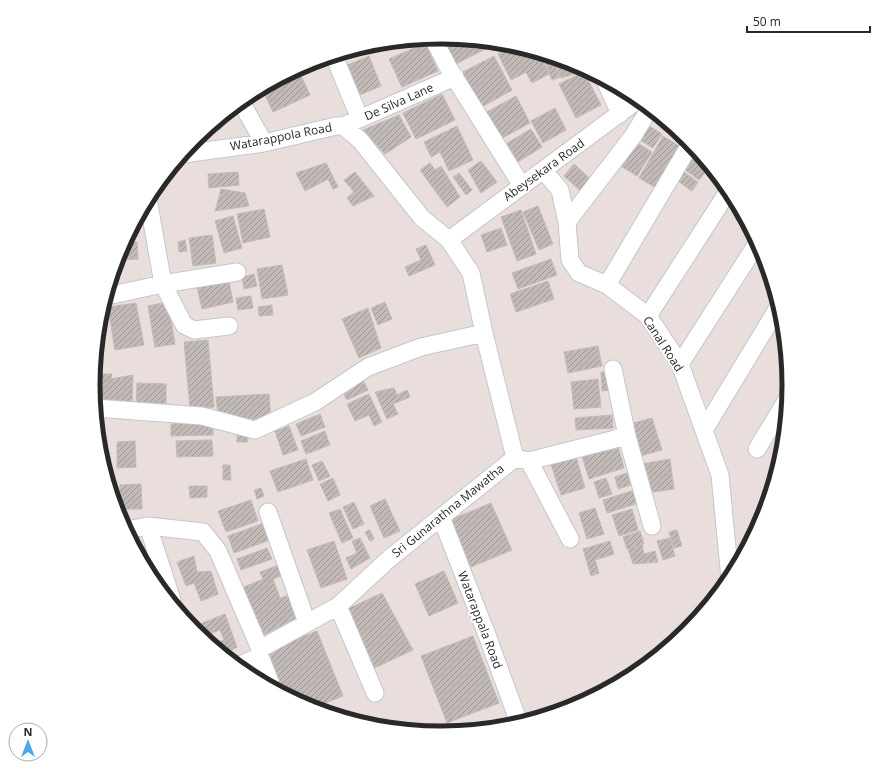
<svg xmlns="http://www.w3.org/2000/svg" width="883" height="770" font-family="'Open Sans',sans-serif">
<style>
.building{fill:url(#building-hatch);stroke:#c5bab6}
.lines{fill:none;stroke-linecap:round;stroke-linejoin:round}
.minor-casing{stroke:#c0c8ce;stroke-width:19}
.minor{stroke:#fff;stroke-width:17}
.labels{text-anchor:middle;stroke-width:4;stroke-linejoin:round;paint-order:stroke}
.street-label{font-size:12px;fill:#292929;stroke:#fff}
.rim{fill:none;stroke:#292929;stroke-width:5}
</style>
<defs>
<pattern id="building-hatch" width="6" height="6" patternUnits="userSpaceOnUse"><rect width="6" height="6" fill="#c2bab7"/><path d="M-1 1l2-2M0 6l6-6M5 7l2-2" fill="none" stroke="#9e9795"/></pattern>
</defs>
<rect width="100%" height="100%" fill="#eadedc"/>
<path class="building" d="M452,38L489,42L491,46L456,64L444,42Z
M425,43L438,71L402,87L389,59Z
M499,43L510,44L512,45L503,50Z
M515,45L538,52L549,74L532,83L526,72L511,80L498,54Z
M369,56L381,86L357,96L345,66Z
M494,56L512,90L480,108L461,73Z
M552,57L560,77L552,80L544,59Z
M554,57L575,64L587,70L561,78Z
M298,69L310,95L273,112L262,88Z
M584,72L601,105L576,118L559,84Z
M442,94L455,120L416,139L403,113Z
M516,96L530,123L497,141L483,114Z
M555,108L566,130L543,143L531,121Z
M399,115L411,137L385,154L363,130Z
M220,119L221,129L208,131L196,139Z
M646,124L662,134L653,148L637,138Z
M457,126L473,160L449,171L440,152L431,157L424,142Z
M531,129L542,147L513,165L502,146Z
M663,136L681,147L656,188L639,178Z
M634,141L652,152L637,176L619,165Z
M687,156L707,170L699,180L680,166Z
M481,161L497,182L481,193L468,170Z
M326,163L338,187L333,189L328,179L305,191L296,173Z
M430,163L435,170L441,166L460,197L447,207L420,170Z
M574,164L595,183L585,195L564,176Z
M681,170L698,182L692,191L675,179Z
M238,172L239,185L209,188L208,174Z
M355,172L374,196L353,206L347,198L354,192L344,180Z
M459,173L472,190L466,195L453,177Z
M221,189L245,193L249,206L215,211Z
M538,206L553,244L539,250L523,212Z
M264,209L270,237L243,243L237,214Z
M521,210L536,254L517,261L501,217Z
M233,216L242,248L224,253L215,221Z
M501,228L507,245L487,252L481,235Z
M212,235L216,263L193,266L189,238Z
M185,240L187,251L179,252L178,242Z
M137,242L138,259L117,260L120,252L125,243Z
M426,245L435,265L409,276L405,267L421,260L416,249Z
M551,259L557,275L518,289L512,273Z
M282,265L288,295L262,299L257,269Z
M254,274L257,286L244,289L242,277Z
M228,276L233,302L202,309L196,283Z
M548,281L554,299L516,312L510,294Z
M251,296L253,308L238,310L236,298Z
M168,302L175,344L155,347L148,306Z
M385,302L392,319L378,325L371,308Z
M136,303L144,345L115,350L108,307Z
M272,305L273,315L259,316L258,307Z
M368,308L381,348L359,358L342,319Z
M208,340L214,407L190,409L184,342Z
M598,346L602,366L568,373L564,352Z
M601,372H608L609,390L602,391Z
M102,374H112L111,379L133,375L132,406L101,405V400H95V381L102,382Z
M362,378L368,390L347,400L341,389Z
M598,379L601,407L574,409L571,382Z
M137,383L166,384V406L136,405Z
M394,388L397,395L407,390L410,397L393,404L398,414L387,419L375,392Z
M269,394L271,421L218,416L216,397Z
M369,394L382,422L374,426L369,415L355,421L347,404Z
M320,414L325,427L301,436L296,424Z
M612,415L613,428L576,430L575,418Z
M652,418L662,450L640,456L630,424Z
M213,422V435L171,436V424Z
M289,426L298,450L283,455L275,431Z
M237,430H247L248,442H237Z
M325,431L330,445L306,454L301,441Z
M212,440L213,456L177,457L176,441Z
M135,441L136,467L117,468V442Z
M99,445H102L104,466L100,453Z
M618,446L624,468L589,479L582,456Z
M574,450L585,488L561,495L549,458Z
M306,459L313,480L278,492L270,471Z
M670,459L674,489L646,493L649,475L643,476L642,464Z
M322,461L330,476L319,481L312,465Z
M223,465H230L231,480H223Z
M627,473L631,485L618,489L615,477Z
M333,478L340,495L328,501L320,484Z
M606,478L612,494L599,498L594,482Z
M141,484L142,509H120V485Z
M189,486H207V497L190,498Z
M261,488L264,496L257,499L254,490Z
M635,490L639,503L607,513L603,500Z
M385,499L400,531L384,538L370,506Z
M251,500L258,521L226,532L218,511Z
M354,502L364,524L353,529L343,507Z
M491,503L512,550L471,567L450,520Z
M595,508L604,534L587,539L579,513Z
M340,509L353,538L342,543L329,513Z
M632,509L638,530L619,536L612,515Z
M264,523L270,540L234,553L228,536Z
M370,530L374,539L370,541L365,532Z
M677,530L682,546L674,548L669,532Z
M640,531L644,544L627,549L623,537Z
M360,538L370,558L351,569L346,558L357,553L352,541Z
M670,538L675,556L663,560L657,541Z
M334,541L347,579L321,588L307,550Z
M610,541L614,554L595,560L599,573L591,576L583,549Z
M642,545L644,554L655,551L658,562L633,564L628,549Z
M146,546L151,558L143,561L137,550Z
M267,548L272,559L241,570L237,559Z
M194,556L197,572L211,571L218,594L201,601L194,583L186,586L177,562Z
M279,565L283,575L273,579L280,598L290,595L298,617L258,638L237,590L263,579L260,572Z
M153,567L157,577L153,579L148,570Z
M444,571L458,603L429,616L415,584Z
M382,593L413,650L370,670L343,611Z
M225,614L237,647L224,654L212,645L224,640L220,630L202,637L192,627Z
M317,631L343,696L313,708L308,706L280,691L264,652Z
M473,636L499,703L447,723L421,656Z"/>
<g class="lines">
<defs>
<path id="minor" d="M433,38L448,67L522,186
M334,56L360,119
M605,80L620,114
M241,102L264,143
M343,126L455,77
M183,154L264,143L336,126H343L360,140L422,218L449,240L471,273L484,333L515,458
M544,171L560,190L567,222L570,260L579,273L607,285L648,316L680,364L720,475L730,579
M148,199L163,284L184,325L194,330L229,326
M567,222L633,136L650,108
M449,240L639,99
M607,285L691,143
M107,296L163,284L237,272
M648,316L729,190
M680,364L758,242
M613,369L627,436L652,526
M96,408L202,416L255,430L315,402L368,367L421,347L484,333
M704,430L779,306
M757,449L788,398
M515,458L529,461L627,436
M529,461L570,539
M268,512L307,623
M441,517L487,635L519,723
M148,526L172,600
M126,530L148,526L203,532L218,551L260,649
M338,606L375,693
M260,656L272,687
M238,666L260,656V649L338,606L390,558L515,458"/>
</defs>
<use href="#minor" class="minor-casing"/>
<use href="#minor" class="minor"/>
</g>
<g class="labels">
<g class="street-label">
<text transform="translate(399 102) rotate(-24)" y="4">De Silva Lane</text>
<text transform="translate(281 137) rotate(-11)" y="4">Watarappola Road</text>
<text transform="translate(544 170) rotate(-36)" y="4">Abeysekara Road</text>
<text transform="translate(663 344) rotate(57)" y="4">Canal Road</text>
<text transform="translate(448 511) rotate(-39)" y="4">Sri Gunarathna Mawatha</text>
<text transform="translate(480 620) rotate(69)" y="4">Watarappala Road</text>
</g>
</g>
<path d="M0 0H883V770H0ZM100 385a341 341 0 1 1 682 0a341 341 0 1 1-682 0Z" fill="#fff" fill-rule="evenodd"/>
<path class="rim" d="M100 385a341 341 0 1 1 682 0a341 341 0 1 1-682 0Z"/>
<g transform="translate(28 742)"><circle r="19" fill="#ffffff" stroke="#a9a9a9"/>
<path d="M0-3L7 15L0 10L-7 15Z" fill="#4ca7e7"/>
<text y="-6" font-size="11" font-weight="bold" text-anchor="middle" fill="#292929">N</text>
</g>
<path d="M747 26v6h123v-6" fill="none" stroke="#292929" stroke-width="2"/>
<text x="753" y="26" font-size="12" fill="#292929" stroke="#ffffff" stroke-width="3" paint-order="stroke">50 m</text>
</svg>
